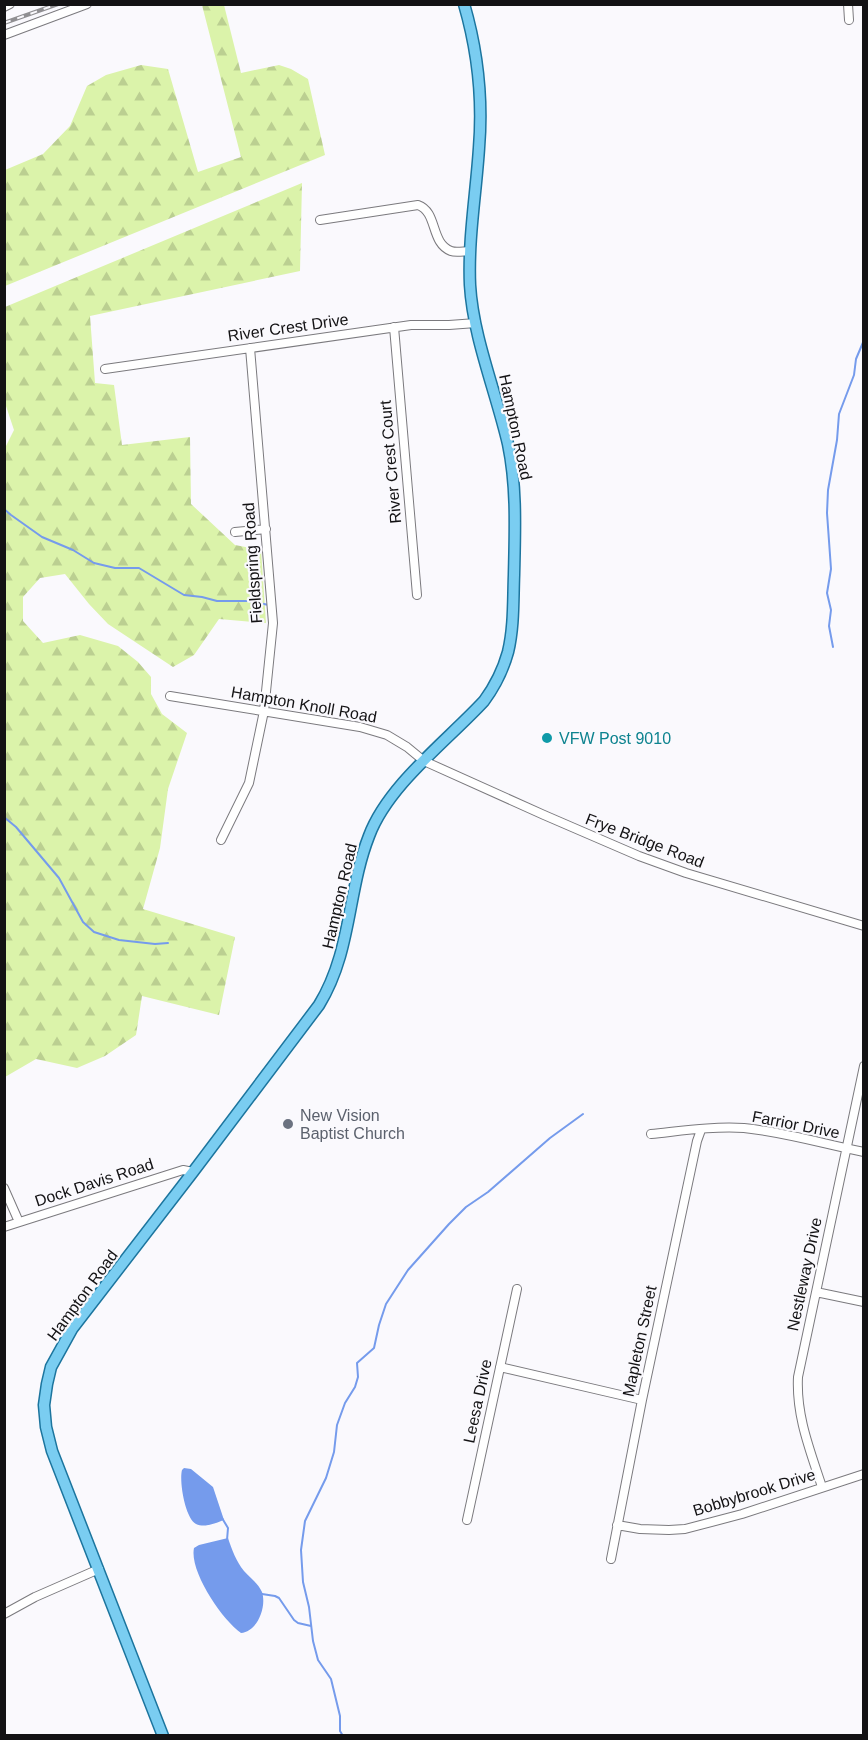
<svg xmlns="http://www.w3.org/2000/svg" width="868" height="1740" font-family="Helvetica,sans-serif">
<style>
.forest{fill:url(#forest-firs)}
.water{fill:#759bec}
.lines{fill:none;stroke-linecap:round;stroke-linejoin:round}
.stream{stroke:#759bec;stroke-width:2}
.minor-casing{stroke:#7b7a7e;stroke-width:10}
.major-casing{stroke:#1c759e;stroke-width:13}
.minor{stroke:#fff;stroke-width:8}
.major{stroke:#7acdf1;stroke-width:10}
.rail-casing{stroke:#908f92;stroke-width:4.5}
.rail{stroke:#faf9fd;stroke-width:2;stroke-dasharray:7;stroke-linecap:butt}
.culture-dot{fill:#0f9aa8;stroke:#faf9fd;stroke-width:2}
.worship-dot{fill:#6b7280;stroke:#faf9fd;stroke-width:2}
.labels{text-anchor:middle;stroke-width:4.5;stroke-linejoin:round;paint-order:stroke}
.street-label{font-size:16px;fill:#131214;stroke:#faf9fd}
.culture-label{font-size:16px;fill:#0d838f;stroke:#faf9fd;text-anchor:start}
.worship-label{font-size:16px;fill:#5b616d;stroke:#faf9fd;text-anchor:start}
</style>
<defs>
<pattern id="forest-firs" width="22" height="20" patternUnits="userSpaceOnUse" patternTransform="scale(1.5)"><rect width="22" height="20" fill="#dbf3aa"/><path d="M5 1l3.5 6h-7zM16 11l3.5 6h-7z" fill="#bbcf91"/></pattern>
</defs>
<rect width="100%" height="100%" fill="#faf9fd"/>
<path class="forest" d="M202,5H224L241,73L279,65L291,69L308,79L325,155L5,286V170L43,154L70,126L87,86L106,75L141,65L168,69L198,172L241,157Z
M302,183L300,271L90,316L95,383L114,385L122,445L190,437L191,504L235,545L261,550L266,623L219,619L194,655L173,667L108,624L89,604L65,574L40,578L23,597V621L43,643L80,635L118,646L138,662L151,677V694L162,714L187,733L168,789L160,848L143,909L235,937L219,1015L142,996L136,1035L105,1056L77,1068L36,1059L5,1077L4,450L14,430L5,403V307Z"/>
<path class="water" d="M184,1468L191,1469L213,1487L224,1520C216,1523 205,1528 196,1524C185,1518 179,1481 182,1470Z
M228,1538C232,1550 236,1561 244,1571C250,1578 258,1583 262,1592C267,1607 257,1632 241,1633C222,1620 189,1571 194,1548L199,1545Z"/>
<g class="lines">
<path class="stream" d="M4,509L11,515L42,537L73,550L94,563L115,568H139L184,595L202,597L217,601H248L269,605
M833,647L829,626L831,610L827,593L831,569L827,513L828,490L837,440L839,414L854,375L856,359L864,340
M4,817L16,827L59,878L83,922L94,932L119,940L155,944L168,943
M222,1518L228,1528L227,1540
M262,1594L275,1596L279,1598L294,1620L298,1623L311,1626
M343,1736L340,1731V1716L331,1679L318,1660L313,1641L309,1607L303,1582L301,1550L305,1521L326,1478L334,1452L337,1425L345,1403L355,1387L358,1377L357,1363L374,1348L379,1325L386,1304L408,1270L449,1224L466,1207L488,1192L550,1138L583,1114"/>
<defs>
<path id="minor" d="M848,4L849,20
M4,7L10,4
M4,35L87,4
M320,220L418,205C438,212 430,243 451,251C456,253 464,251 470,251
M394,327L417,595
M105,369L411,325H449L476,323
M235,532L266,529
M170,696L360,727L387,735L407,747L424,761L544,815L639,856L686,873L864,926
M221,840L249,783L264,711L273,623L250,348
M651,1134C681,1131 713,1126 744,1128C784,1132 824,1144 864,1152
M4,1188L19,1222
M4,1227L183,1170L193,1172
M816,1292L864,1302
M500,1367L642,1400
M822,1487C810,1450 796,1416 798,1377L864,1066
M467,1520L517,1289
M617,1525L640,1529L669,1530L685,1529L742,1514L864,1474
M611,1559L642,1400L697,1141L701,1130
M4,1614L35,1597L99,1569"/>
<path id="major" d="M163,1736L52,1451L46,1427L44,1405L47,1384L51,1367L72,1329L193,1172L319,1005C352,951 347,892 369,836C388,785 447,741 484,701C495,686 503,670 508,652C514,627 513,601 514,575C515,531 517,487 508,444C496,392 473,337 470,285C468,239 476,194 479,148C483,99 478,52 464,4"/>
</defs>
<use href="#minor" class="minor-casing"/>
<use href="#major" class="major-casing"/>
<use href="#minor" class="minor"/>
<use href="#major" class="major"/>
<defs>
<path id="rail" d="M4,23L58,4"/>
</defs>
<use href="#rail" class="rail-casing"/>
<use href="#rail" class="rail"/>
</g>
<circle class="culture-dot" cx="547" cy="738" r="6"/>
<circle class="worship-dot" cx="288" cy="1124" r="6"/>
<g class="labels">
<g class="street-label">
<text transform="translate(288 327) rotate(-8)" y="6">River Crest Drive</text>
<text transform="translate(516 427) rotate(78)" y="6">Hampton Road</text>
<text transform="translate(390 462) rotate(-95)" y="6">River Crest Court</text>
<text transform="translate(252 563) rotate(-94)" y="6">Fieldspring Road</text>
<text transform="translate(304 704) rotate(10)" y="6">Hampton Knoll Road</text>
<text transform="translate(645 840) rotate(21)" y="6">Frye Bridge Road</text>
<text transform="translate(339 896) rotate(-77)" y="6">Hampton Road</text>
<text transform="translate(796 1124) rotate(11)" y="6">Farrior Drive</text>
<text transform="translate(94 1182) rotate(-18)" y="6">Dock Davis Road</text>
<text transform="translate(804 1274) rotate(-78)" y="6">Nestleway Drive</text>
<text transform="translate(82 1295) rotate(-54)" y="6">Hampton Road</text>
<text transform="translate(639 1341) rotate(-78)" y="6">Mapleton Street</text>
<text transform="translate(477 1401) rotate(-78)" y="6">Leesa Drive</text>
<text transform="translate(754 1492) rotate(-17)" y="6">Bobbybrook Drive</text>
</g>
<g class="culture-label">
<text x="559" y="744">VFW Post 9010</text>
</g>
<g class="worship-label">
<text x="300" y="1121">New Vision<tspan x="300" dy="18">Baptist Church</tspan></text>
</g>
</g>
<rect width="868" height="1740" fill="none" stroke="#131214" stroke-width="12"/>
</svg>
